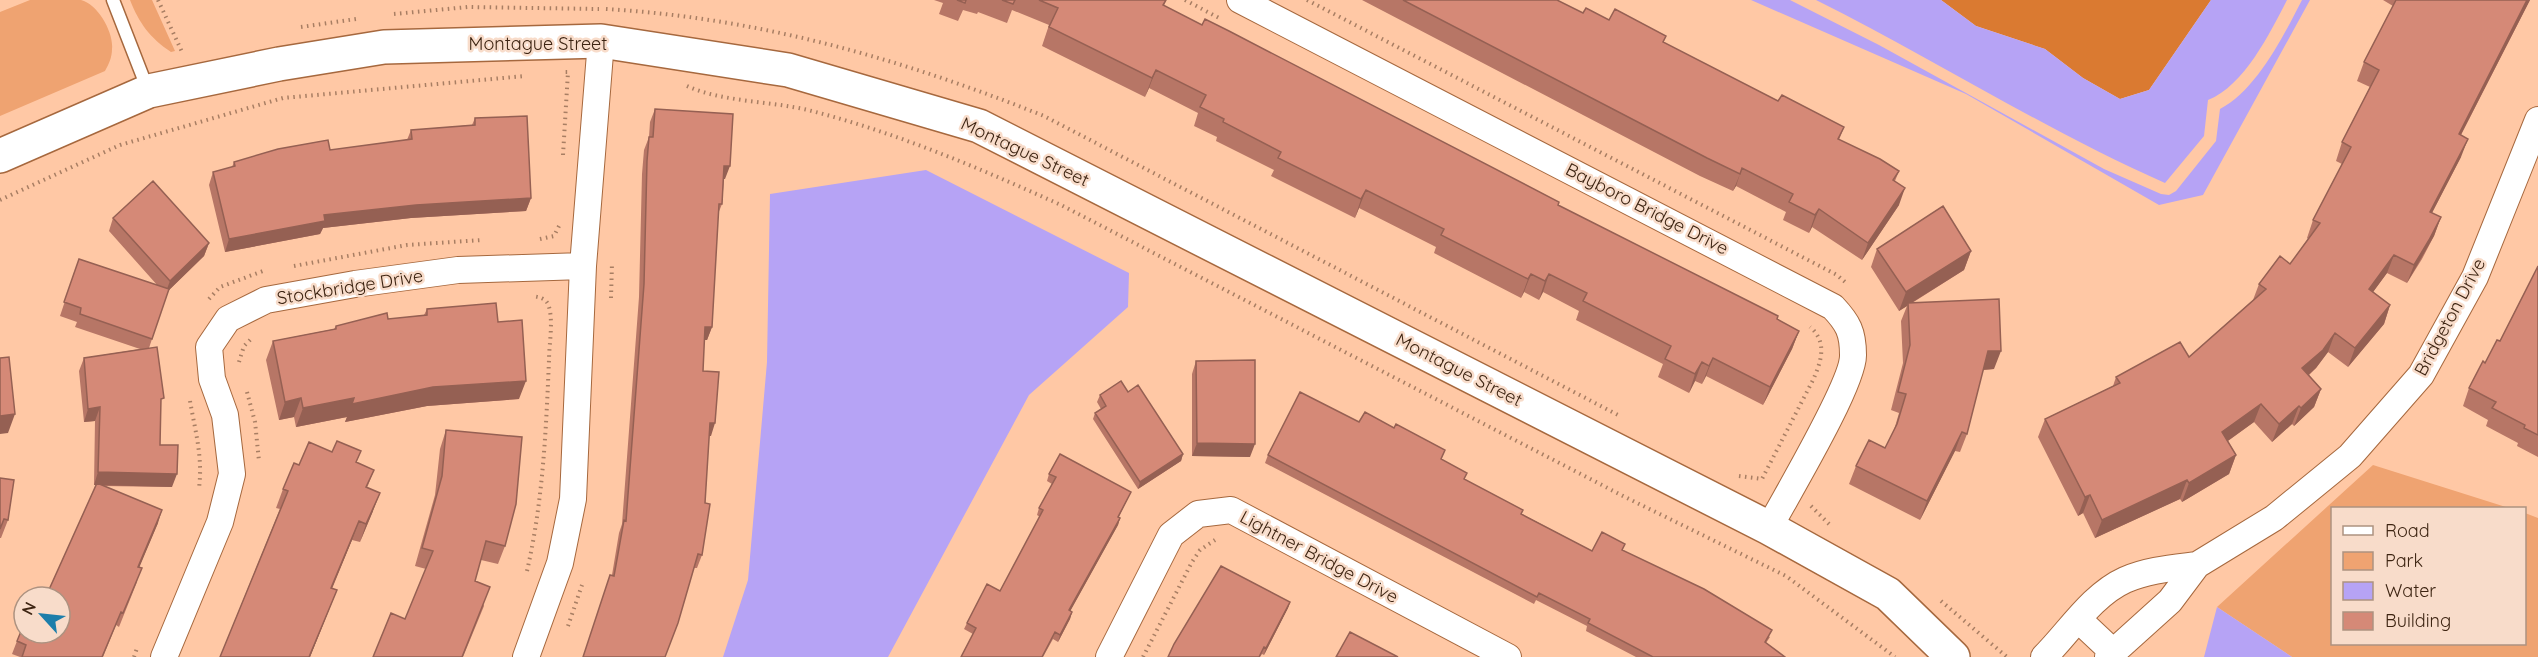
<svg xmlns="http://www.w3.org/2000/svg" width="2538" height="657" font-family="Quicksand,sans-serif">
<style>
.green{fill:#efa371}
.forest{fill:#da7a31}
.water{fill:#b6a3f5}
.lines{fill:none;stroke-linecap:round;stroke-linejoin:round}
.lane-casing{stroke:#a6683e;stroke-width:15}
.street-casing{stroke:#a6683e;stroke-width:28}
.secondary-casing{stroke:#a6683e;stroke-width:36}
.path{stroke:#a87e63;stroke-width:4;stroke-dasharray:1.5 4.5;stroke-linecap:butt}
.lane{stroke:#fff;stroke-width:12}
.street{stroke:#fff;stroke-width:26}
.secondary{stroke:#fff;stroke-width:33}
.wall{fill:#b77666}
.shaded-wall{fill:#956053}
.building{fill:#d58977;stroke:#956053;stroke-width:1.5}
.labels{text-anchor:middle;stroke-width:5;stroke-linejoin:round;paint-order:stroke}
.street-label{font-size:18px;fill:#3d2412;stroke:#f8dcca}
</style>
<rect width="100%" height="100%" fill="#ffc8a5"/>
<path class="green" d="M30,0C46,0 66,0 81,0C98,4 114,33 112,49C112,57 109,64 105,71L0,116V12Z
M130,0H152L175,51L171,52C150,38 139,23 130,0Z
M2373,465L2509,508H2332V644H2524L2525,513L2538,518V657H2292L2217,607Z"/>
<path class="forest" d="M1941,0H2211L2149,90L2120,99L2083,78L2045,49L1976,26Z"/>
<path class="water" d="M1751,0H1790L1879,45L2104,169L2161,194L2169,195L2176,191L2216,141L2220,109C2256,91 2284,35 2302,0H2310L2203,195L2159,205L1966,94Z
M1816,0H1941L1976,26L2045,49L2083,78L2120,99L2149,90L2211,0H2287C2270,33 2244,86 2208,100L2204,136L2165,183C2045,130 1934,59 1816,0Z
M926,170L1129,273L1128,307L1029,395L888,657H723L748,580L767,362L770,194Z
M2217,607L2292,657H2204Z"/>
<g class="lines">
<defs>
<path id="lane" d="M113,0L148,90"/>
<path id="street" d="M1240,0L1833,307C1848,323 1853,332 1853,355C1854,383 1786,496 1769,528
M583,266L601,41
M2079,620L2113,652
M164,657L220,522L232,474L225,415L212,379L209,347L228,319L266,300L355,284L458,270L583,266L573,499L560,563L526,657
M1109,657L1171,535L1198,514L1231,510L1508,657
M2044,657C2069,632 2092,595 2125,580C2147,570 2173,568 2197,565
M2108,657L2170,601L2197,565L2274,518L2350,456L2421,375L2475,277L2538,120"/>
<path id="secondary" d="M0,156L149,91L279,64L384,47L601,41L788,70L979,126L1769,528L1888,594L1953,657"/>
</defs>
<use href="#lane" class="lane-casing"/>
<use href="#street" class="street-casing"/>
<use href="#secondary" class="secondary-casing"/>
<path class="path" d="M158,0L183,54
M1185,0L1221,19
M1307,0L1837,275L1845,282
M606,9C759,18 902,59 1044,116L1620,416
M394,14L468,7L599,9
M301,27L356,19
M687,86C722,102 770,101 808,110C895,132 979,168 1061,205L1625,497L1786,576L1895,657
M563,155L568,72H565
M0,200L120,145L283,98L525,76
M540,239L554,236L559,226
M294,266L407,245L482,240
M611,298L612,263
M209,299L220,287L263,271
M239,362L244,346L252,338
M247,392L255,422L259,461
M190,401C195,430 203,457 199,488
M1739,476L1762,479L1813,380C1821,362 1828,342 1810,327
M1811,506L1831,526
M527,571C543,501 546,431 549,360C549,344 554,319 548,304C545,298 539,297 532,296
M1941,601L2007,657
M568,626L582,585
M134,657L137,648
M1143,657L1192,562L1200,550L1215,540"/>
<use href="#lane" class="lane"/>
<use href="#street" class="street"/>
<use href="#secondary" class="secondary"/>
</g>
<path class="wall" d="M934,0H1166L1164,6L1558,205L1799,331L1792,349L1763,405L1706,376L1702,384L1695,381L1689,393L1658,377L1663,364L1576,320L1579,311L1543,292L1539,300L1524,292L1521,298L1434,253L1436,247L1359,208L1355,218L1271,176L1274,170L1216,141L1217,137L1194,126L1198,113L1149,88L1145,97L1042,46L1049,25L1012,10L1007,23L978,12L977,14L963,10L958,21L939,14L943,3Z
M1362,0H1550L1583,13L1666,36L1663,43L1778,101L1844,127L1839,140L1899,171L1895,181L1899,205L1862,260L1812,227L1809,233L1783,220L1786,212L1736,186L1733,191L1700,176Z
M2383,0H2530L2461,135V157L2432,213L2441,217L2434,236L2422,259L2407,283L2387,273L2373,292L2390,305L2384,324L2348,367L2328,352L2316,368L2309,375L2321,389L2314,407L2294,426L2292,424L2272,442L2254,422L2228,441L2236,455L2229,474L2182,502L2180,499L2095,538L2083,513L2078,516L2038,437L2045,419L2113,386L2116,377L2189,357L2253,300L2259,284L2290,264L2308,239L2307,238L2313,220L2342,164L2336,161L2342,142L2370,87L2357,81L2364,62L2393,6Z
M655,109L725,179H724L722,204L718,214L712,327L707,340H704L703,371L711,436H709L702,555L697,568H694L678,623L612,575L619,533L622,524L639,297L642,174L644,150L649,137L650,122Z
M475,118L531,198L526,211L411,218L323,228L320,234L225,252L209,185L213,172L232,167L234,162L330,150L407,140L411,130L472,125Z
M113,218L209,243L204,256L168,291L149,348L161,405L160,445L172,487L103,486L158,523L139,567L137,582L119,627L116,625L103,657H20L12,654L17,641L47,594L96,485H94L95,421L84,422L79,371L84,358L140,349L75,327L77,322L60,316L79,259L158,286L109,231Z
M1877,249L1971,251L1964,270L1912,303L1994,369L1983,370L1967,434L1960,452L1955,451L1920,520L1849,484L1856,466L1885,448L1894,430L1899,413L1891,410L1903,363L1901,321L1907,306L1899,311L1871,267Z
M2538,266V457L2517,446L2518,443L2486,426L2488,420L2463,406L2469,388L2500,341Z
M427,309L498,322L519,399L427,406L345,422L347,417L296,427L294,417L279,420L266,360L273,341L334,329L336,326L424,315Z
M1196,361L1250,457L1192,456V374Z
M1128,392L1183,454L1181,461L1138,489L1093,419L1095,413L1101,409L1097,402L1100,395Z
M1359,422L1394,428L1441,460L1465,479L1522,514L1592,551L1623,550L1770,637L1766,643L1785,657H1636L1586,631L1587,626L1536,600L1534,604L1265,463L1268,455Z
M446,430L505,546L498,564L481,560L475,581L484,606L463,657H373L405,619L426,569L415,566L435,495L440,449Z
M361,451L356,463L374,470L367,488L373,511L360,542L352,540L332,589L337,590L310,657H220L280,509L276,508L283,489L332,452Z
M1049,474L1131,492L1119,517L1120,518L1118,525L1070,611L1072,612L1070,619L1058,642L1053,639L1043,657H961L973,634L964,629L967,623L1000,591L1040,517L1037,515L1039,508L1052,484L1047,481Z
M0,478L8,520L1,538H0Z
M1290,602L1288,608L1264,655L1262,654L1260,657H1168Z"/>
<path class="shaded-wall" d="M2527,0H2530L2452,152L2459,134Z
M1156,70L1149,88L1145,97L1152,78Z
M2468,139L2461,157L2423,230L2430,212Z
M724,166H730L725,179H720Z
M1742,168L1736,186L1733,191L1740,174Z
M1905,188L1899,205L1862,260L1868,243Z
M1366,190L1359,208L1355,218L1361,199Z
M531,198L526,211L411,218L323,228L320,234L225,252L229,239L324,215L416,205Z
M1819,209L1812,227L1809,233L1815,215Z
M2441,217L2434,236L2407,283L2414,265Z
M209,243L204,256L165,294L170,281Z
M1971,251L1964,270L1908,305V303L1907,306L1899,311L1906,292Z
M2394,255L2387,273L2362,307L2369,289Z
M1531,274L1524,292L1521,298L1528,279Z
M1549,274L1543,292L1539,300L1545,281Z
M2390,305L2384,324L2348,367L2355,348Z
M705,327H712L707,340H700Z
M1799,331L1792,349L1763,405L1770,387Z
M2335,333L2328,352L2316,368L2296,386L2302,368Z
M1988,351H2001L1994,369L1981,370Z
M1713,358L1706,376L1702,384L1709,366Z
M1702,362L1695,381L1689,393L1695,374Z
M526,381L519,399L427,406L345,422L347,417L296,427L303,408L354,398L433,387Z
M2321,389L2314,407L2294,426L2301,408Z
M301,398L294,417L279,420L285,402Z
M2261,404L2254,422L2215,450L2222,432Z
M2299,406L2292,424L2272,442L2279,424Z
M100,407L95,421L84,422L88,409Z
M15,414L8,433L0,434V416Z
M710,423H715L711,436H705Z
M1962,432L1955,451L1920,520L1927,501Z
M1197,443L1255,444L1250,457L1192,456Z
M1183,454L1181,461L1138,489L1140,482Z
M2236,455L2229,474L2182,502L2189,483Z
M98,472L177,474L172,487L94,485Z
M2187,480L2180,499L2095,538L2102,520Z
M380,493L373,511L360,542L366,524Z
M2090,495L2083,513L2078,516L2085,497Z
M162,510L158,523L134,580L138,567Z
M1120,518L1118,525L1067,617L1069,610Z
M359,521L352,540L324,607L331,588Z
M337,590L310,657H309Z
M1290,602L1288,608L1264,655L1266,648Z
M1072,612L1070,619L1058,642L1060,635Z"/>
<path class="building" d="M957,0H966L965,3Z
M1002,0H1015L1013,4Z
M1039,0H1166L1163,5L1202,25L1205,19L1229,31L1559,202L1558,205L1778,316L1777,319L1799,331L1770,387L1713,358L1709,366L1702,362L1695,374L1665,359L1671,346L1583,301L1587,293L1549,274L1545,281L1531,274L1528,279L1441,235L1444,229L1366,190L1361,199L1278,158L1281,152L1223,122L1224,119L1200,107L1206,95L1156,70L1152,78L1049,27L1058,8Z
M1403,0H1557L1583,13L1586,8L1609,20L1615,9L1666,36L1663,42L1778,101L1782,95L1844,127L1838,139L1880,159L1899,171L1893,180L1905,188L1868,243L1819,209L1815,215L1789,202L1793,194L1742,168L1740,174L1707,158Z
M2396,0H2527L2459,134L2468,139L2430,212L2441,217L2429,240L2414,265L2394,255L2369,289L2390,305L2355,348L2335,333L2323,350L2302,368L2321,389L2301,408L2299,406L2279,424L2261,404L2222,432L2236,455L2189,483L2187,480L2102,520L2090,495L2085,497L2045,419L2120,383L2116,377L2180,342L2189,357L2266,289L2259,284L2280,256L2290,264L2320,223L2313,220L2351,147L2342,142L2379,70L2364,62Z
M655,109L733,114L730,166H724L722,204H719L712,327H705L703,371L719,372L715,423H710L705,503L710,504L702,555L698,554L678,623L665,657H583L610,575L614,576L624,520L626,521L644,284L647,161L649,137H653Z
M527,116L531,198L416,205L324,215L325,221L229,239L213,172L235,166L234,162L278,149L328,140L330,150L412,139L411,130L475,125V118Z
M153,181L209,243L170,281L113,218Z
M1943,206L1971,251L1906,292L1877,249Z
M79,259L169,289L152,339L80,314L81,308L64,302Z
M2538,266V435L2524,428L2525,425L2492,408L2496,402L2469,388L2483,361L2485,363L2497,340L2500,341Z
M1999,299L2001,351H1988L1967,434L1962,432L1927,501L1856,466L1869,440L1885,448L1897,424L1906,394L1898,392L1910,345L1908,303Z
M496,303L498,322L522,320L526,381L433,387L352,404L354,398L303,408L301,398L285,402L273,341L336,329V326L387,313L388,319L427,315V309Z
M157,347L164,398L161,399L160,445H178L177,474L98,472L100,407L88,409L84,358Z
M9,357L15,414L0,416V358Z
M1255,360V444L1197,443L1196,361Z
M1121,381L1128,392L1138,385L1183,454L1140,482L1095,413L1106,406L1100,395Z
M1300,392L1359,422L1365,412L1394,428L1396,424L1445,450L1441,459L1467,473L1464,479L1523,510L1521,514L1592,551L1602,532L1625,544L1622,550L1704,589L1772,630L1765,642L1785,657H1653L1588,623L1590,619L1539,593L1537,597L1268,455Z
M446,430L522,437L516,504L505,546L486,541L475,581L490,587L462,657H373L391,613L405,619L433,551L422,548L442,476Z
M337,441L361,451L356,462L374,470L366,487L380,493L366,524L359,521L331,588L337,590L309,657H220L288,491L283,489L294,463L299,465L309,442L332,452Z
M1060,454L1131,492L1118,517L1120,518L1069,610L1072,612L1060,635L1055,632L1042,657H961L976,628L967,623L987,584L1000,591L1043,510L1039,508L1056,477L1049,474Z
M0,478L14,480L8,520L4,519L0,529Z
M97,483L162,510L138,567L142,568L123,613L121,612L102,657H22L26,645L17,641L24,624V633H60V597H35L38,591L47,594Z
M1221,566L1290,602L1266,648L1264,647L1259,657H1168L1174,644Z
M1350,632L1398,657H1336Z"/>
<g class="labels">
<g class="street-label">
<text x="538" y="50">Montague Street</text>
<text transform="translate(1025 152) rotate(25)" y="6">Montague Street</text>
<text transform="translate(1647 209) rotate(27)" y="6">Bayboro Bridge Drive</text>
<text transform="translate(350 287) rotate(-9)" y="6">Stockbridge Drive</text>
<text transform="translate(2450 317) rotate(-62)" y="6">Bridgeton Drive</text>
<text transform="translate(1459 370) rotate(27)" y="6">Montague Street</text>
<text transform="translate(1319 557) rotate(28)" y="6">Lightner Bridge Drive</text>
</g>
</g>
<rect x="2331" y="507" width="195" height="138" fill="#f8dcca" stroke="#ad9280" stroke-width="1.5"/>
<rect x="2343" y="526" width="30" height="9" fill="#ffffff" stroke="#ad9280" stroke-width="1.5"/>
<text x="2385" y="537" font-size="18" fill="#3d2412">Road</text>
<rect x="2343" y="552" width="30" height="18" fill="#efa371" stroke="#ad9280" stroke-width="1.5"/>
<text x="2385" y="567" font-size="18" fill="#3d2412">Park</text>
<rect x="2343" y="582" width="30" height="18" fill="#b6a3f5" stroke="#ad9280" stroke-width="1.5"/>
<text x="2385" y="597" font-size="18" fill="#3d2412">Water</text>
<rect x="2343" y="612" width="30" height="18" fill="#d58977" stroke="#ad9280" stroke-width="1.5"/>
<text x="2385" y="627" font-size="18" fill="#3d2412">Building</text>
<g transform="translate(42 615) rotate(297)"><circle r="28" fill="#f8dcca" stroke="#ad9280" stroke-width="1.5"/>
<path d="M0-4.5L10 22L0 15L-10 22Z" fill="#1d7eaa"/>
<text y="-9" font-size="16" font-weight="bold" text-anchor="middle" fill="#3d2412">N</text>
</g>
</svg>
